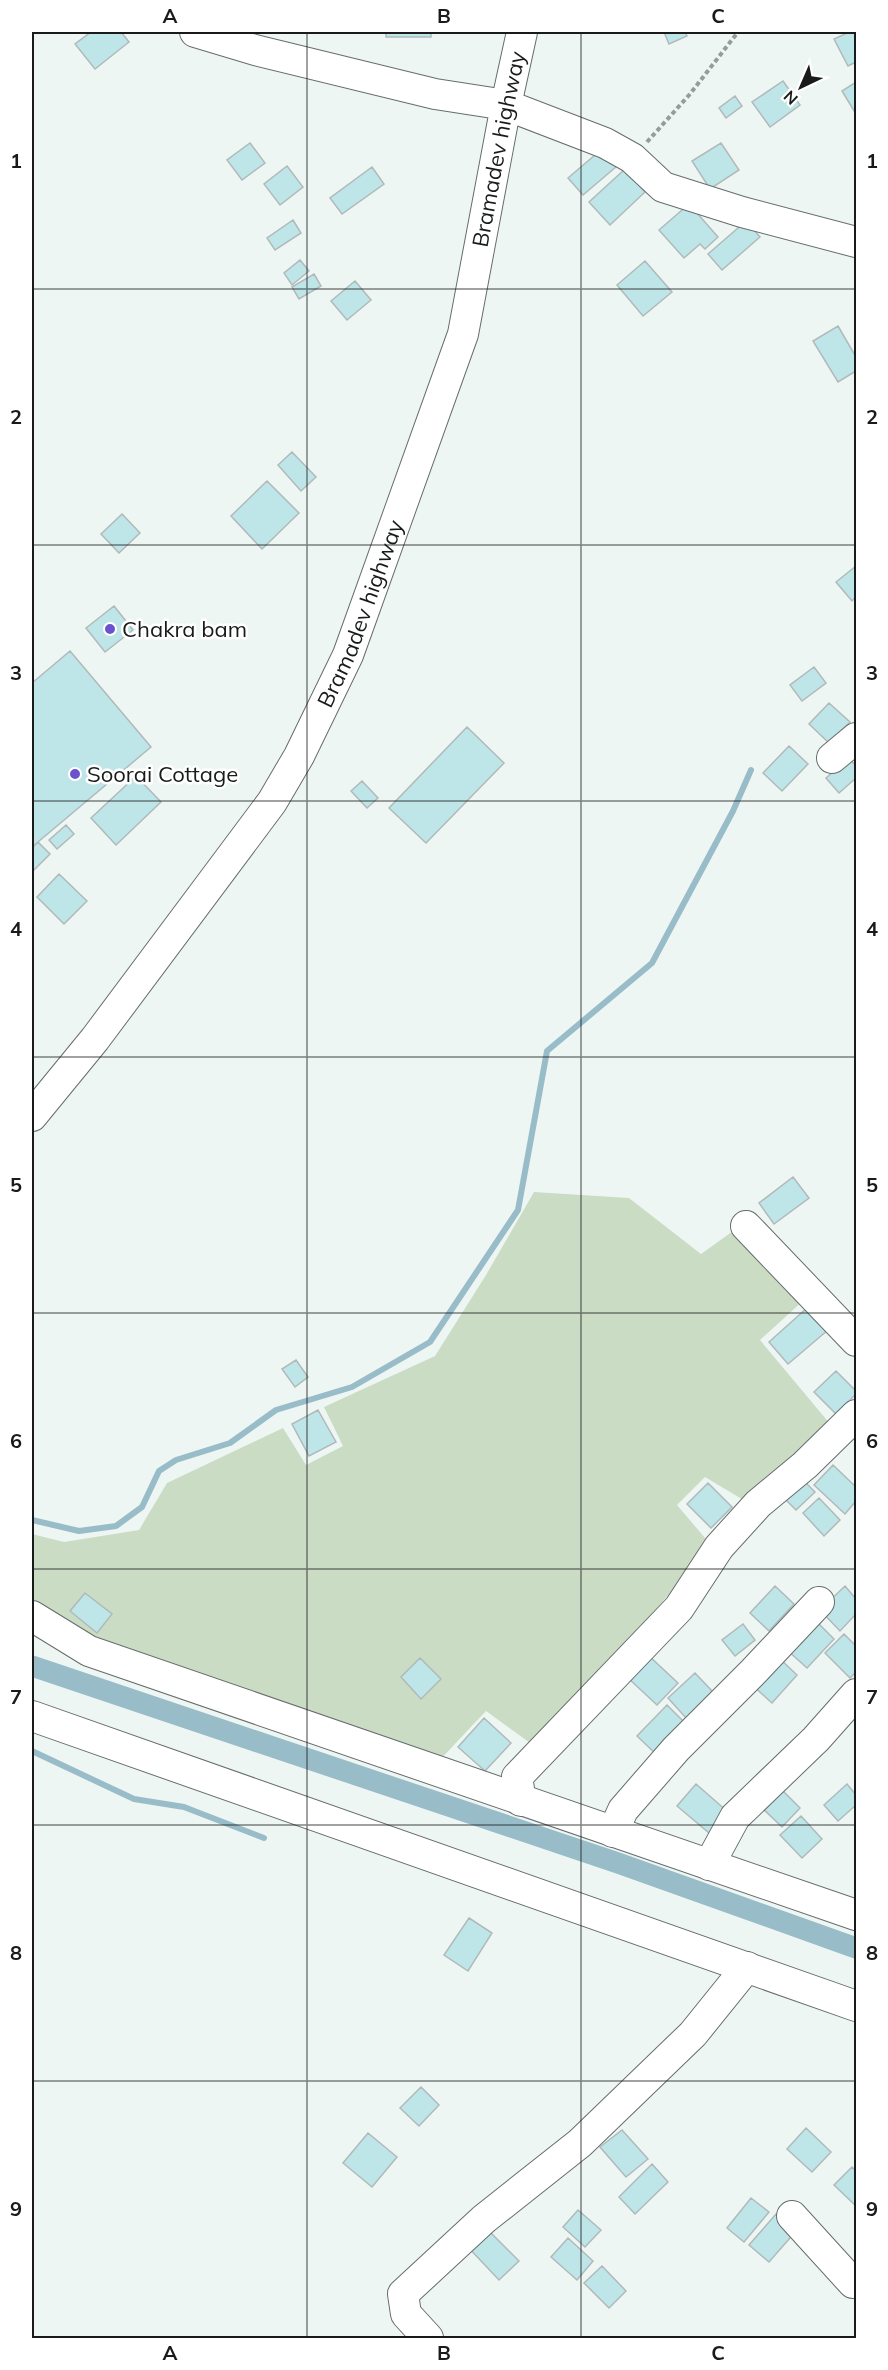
<svg xmlns="http://www.w3.org/2000/svg" width="888" height="2370" font-family="Mulish,sans-serif">
<style>
.green{fill:#cbdcc5}
.lines{fill:none;stroke-linecap:round;stroke-linejoin:round}
.stream{stroke:#99bcc9;stroke-width:6}
.canal{stroke:#99bcc9;stroke-width:21}
.building{fill:#bee6e9;stroke:#b1b9b9;stroke-width:1.5}
.minor-casing{stroke:#676d6c;stroke-width:32}
.path{stroke:#969c9a;stroke-width:4;stroke-dasharray:4.5 3;stroke-linecap:butt}
.minor{stroke:#fff;stroke-width:30}
.grid{fill:none;stroke:#191b1b;stroke-width:1.5;stroke-opacity:0.55}
.poi-dot{fill:#6a53cc;stroke:#fff;stroke-width:2}
.labels{text-anchor:middle;stroke-width:5;stroke-linejoin:round;paint-order:stroke}
.street-label{font-size:22px;fill:#191b1b;stroke:#fff}
.poi-label{font-size:22px;fill:#191b1b;stroke:#fff;text-anchor:start}
.neatline{fill:none;stroke:#191b1b;stroke-width:2}
.grid-label{font-size:20px;text-anchor:middle;font-weight:bold;fill:#191b1b}
</style>
<rect width="100%" height="100%" fill="#eef6f4"/>
<path class="green" d="M534,1192L629,1198L701,1254L740,1226L805,1299L760,1340L831,1425L745,1501L705,1477L677,1505L711,1545L537,1748L486,1711L437,1763L93,1642L32,1608V1534L64,1542L139,1530L167,1483L283,1428L306,1465L343,1446L324,1407L435,1356L486,1275Z"/>
<g class="lines">
<path class="stream" d="M32,1520L79,1531L116,1526L142,1507L159,1471L176,1460L230,1443L276,1410L352,1387L430,1342L518,1210L547,1051L652,963L733,811L751,770
M32,1751L134,1799L184,1807L264,1838"/>
<path class="canal" d="M32,1666L618,1863L856,1948"/>
</g>
<path class="building" d="M91,32H121L129,42L95,69L75,44Z
M386,32H431V37H386Z
M664,32H685L687,36L669,44Z
M849,32H856V62L848,66L834,39Z
M783,81L800,105L770,127L752,102Z
M856,82V114L842,91Z
M735,96L742,106L726,118L719,108Z
M250,143L265,163L242,180L227,160Z
M721,143L739,170L710,189L692,161Z
M602,149L617,166L583,195L568,178Z
M287,166L303,187L280,205L264,184Z
M372,167L384,184L342,214L330,198Z
M625,169L645,192L610,225L589,202Z
M689,204L718,237L705,249L700,244L684,258L659,230Z
M293,220L301,233L275,250L267,238Z
M746,221L760,237L722,270L708,254Z
M300,260L309,271L292,285L284,273Z
M645,261L672,292L643,316L617,285Z
M314,274L321,286L299,299L292,287Z
M355,281L371,300L347,320L331,301Z
M838,326L856,357V371L838,382L813,341Z
M292,452L316,477L301,491L278,465Z
M267,481L299,513L262,549L231,516Z
M122,514L140,533L119,553L101,534Z
M856,566V597L852,601L836,582Z
M114,606L133,630L105,652L86,628Z
M70,651L151,747L32,847V683Z
M814,667L826,683L802,701L790,685Z
M829,703L850,722L829,743L809,724Z
M467,727L504,763L426,843L389,808Z
M789,746L808,764L782,791L763,773Z
M849,758L856,766V778L839,793L826,778Z
M136,776L161,802L116,845L91,818Z
M362,781L378,798L367,808L351,791Z
M66,825L74,834L57,849L49,840Z
M38,842L50,854L32,872V848Z
M59,874L87,901L64,924L37,897Z
M793,1177L809,1198L774,1224L759,1203Z
M808,1307L828,1330L788,1364L769,1342Z
M296,1360L308,1377L295,1387L282,1369Z
M836,1371L856,1391V1394L836,1414L814,1392Z
M318,1410L336,1442L309,1456L292,1424Z
M833,1465L856,1487V1501L845,1514L814,1485Z
M801,1478L815,1492L796,1510L782,1496Z
M708,1483L732,1507L711,1528L687,1504Z
M819,1498L840,1520L824,1536L803,1513Z
M775,1586L794,1604L769,1631L750,1613Z
M845,1586L856,1599V1614L840,1631L820,1610Z
M85,1593L112,1614L97,1633L70,1611Z
M815,1620L834,1639L807,1668L786,1649Z
M743,1624L755,1640L735,1656L722,1640Z
M844,1634L856,1646V1672L850,1678L825,1653Z
M648,1655L678,1683L657,1705L627,1677Z
M776,1655L797,1675L772,1703L750,1683Z
M420,1658L441,1679L421,1699L401,1677Z
M695,1673L714,1693L687,1719L668,1698Z
M667,1705L687,1725L657,1755L637,1736Z
M484,1718L511,1743L485,1771L458,1747Z
M696,1784L728,1812L709,1833L677,1806Z
M847,1784L856,1795V1805L838,1821L824,1805Z
M778,1786L800,1808L782,1827L759,1805Z
M801,1816L822,1839L802,1858L780,1835Z
M469,1918L492,1933L468,1971L444,1955Z
M421,2087L439,2105L419,2126L400,2108Z
M806,2128L831,2152L812,2172L787,2149Z
M622,2130L648,2159L626,2177L600,2147Z
M368,2133L397,2157L372,2187L343,2163Z
M652,2164L668,2182L635,2214L619,2197Z
M852,2167L856,2171V2206L834,2185Z
M751,2198L769,2212L744,2242L727,2228Z
M578,2210L601,2230L585,2247L563,2227Z
M776,2214L796,2231L769,2262L749,2245Z
M485,2227L519,2261L499,2280L466,2245Z
M568,2238L593,2261L577,2280L551,2257Z
M602,2266L626,2291L609,2308L584,2283Z"/>
<g class="lines">
<defs>
<g id="minor">
<path d="M195,32L255,50L435,94L506,105L605,143L632,158L663,187L742,212L856,242"/>
<path d="M832,758L856,738"/>
<path id="s1" d="M32,1116L95,1039L272,802L299,756L348,655L463,334L506,105L522,32"/>
<path d="M746,1226L856,1341"/>
<path d="M32,1616L89,1651L856,1915"/>
<path d="M32,1716L856,2006"/>
<path d="M521,1801L517,1777L679,1608L719,1547L758,1504L805,1465L856,1415"/>
<path d="M613,1832L623,1810L676,1749L754,1671L819,1602"/>
<path d="M709,1865L735,1817L816,1739L856,1694"/>
<path d="M792,2216L853,2283H856"/>
<path d="M428,2338L406,2314L403,2294L484,2219L580,2143L693,2034L747,1967"/>
</g>
</defs>
<use href="#minor" class="minor-casing"/>
<path class="path" d="M647,142L690,94L738,32"/>
<use href="#minor" class="minor"/>
</g>
<path class="grid" d="M307,32V2338M581,32V2338M32,289H856M32,545H856M32,801H856M32,1057H856M32,1313H856M32,1569H856M32,1825H856M32,2081H856"/>
<g class="poi-dot">
<circle cx="110" cy="629" r="6"/>
<circle cx="75" cy="774" r="6"/>
</g>
<g class="labels">
<g class="street-label">
<text dy="8" stroke="none"><textPath href="#s1" startOffset="1090">Bramadev highway</textPath></text>
<text dy="8" stroke="none"><textPath href="#s1" startOffset="604">Bramadev highway</textPath></text>
</g>
<g class="poi-label">
<text x="122" y="637">Chakra bam</text>
<text x="87" y="782">Soorai Cottage</text>
</g>
</g>
<rect width="888" height="2370" fill="none" stroke="#ffffff" stroke-width="66"/>
<g transform="translate(801 87) rotate(224)" stroke="#ffffff" stroke-width="4.5" paint-order="stroke">
<path d="M0-4.5L10 22L0 15L-10 22Z" fill="#191b1b"/>
<text y="-9" font-size="16" font-weight="bold" text-anchor="middle" fill="#191b1b">N</text>
</g>
<rect x="33" y="33" width="822" height="2304" class="neatline"/>
<g class="grid-label">
<text x="170" y="23">A</text>
<text x="444" y="23">B</text>
<text x="718" y="23">C</text>
<text x="16" y="168">1</text>
<text x="872" y="168">1</text>
<text x="16" y="424">2</text>
<text x="872" y="424">2</text>
<text x="16" y="680">3</text>
<text x="872" y="680">3</text>
<text x="16" y="936">4</text>
<text x="872" y="936">4</text>
<text x="16" y="1192">5</text>
<text x="872" y="1192">5</text>
<text x="16" y="1448">6</text>
<text x="872" y="1448">6</text>
<text x="16" y="1704">7</text>
<text x="872" y="1704">7</text>
<text x="16" y="1960">8</text>
<text x="872" y="1960">8</text>
<text x="16" y="2216">9</text>
<text x="872" y="2216">9</text>
<text x="170" y="2360">A</text>
<text x="444" y="2360">B</text>
<text x="718" y="2360">C</text>
</g>
</svg>
